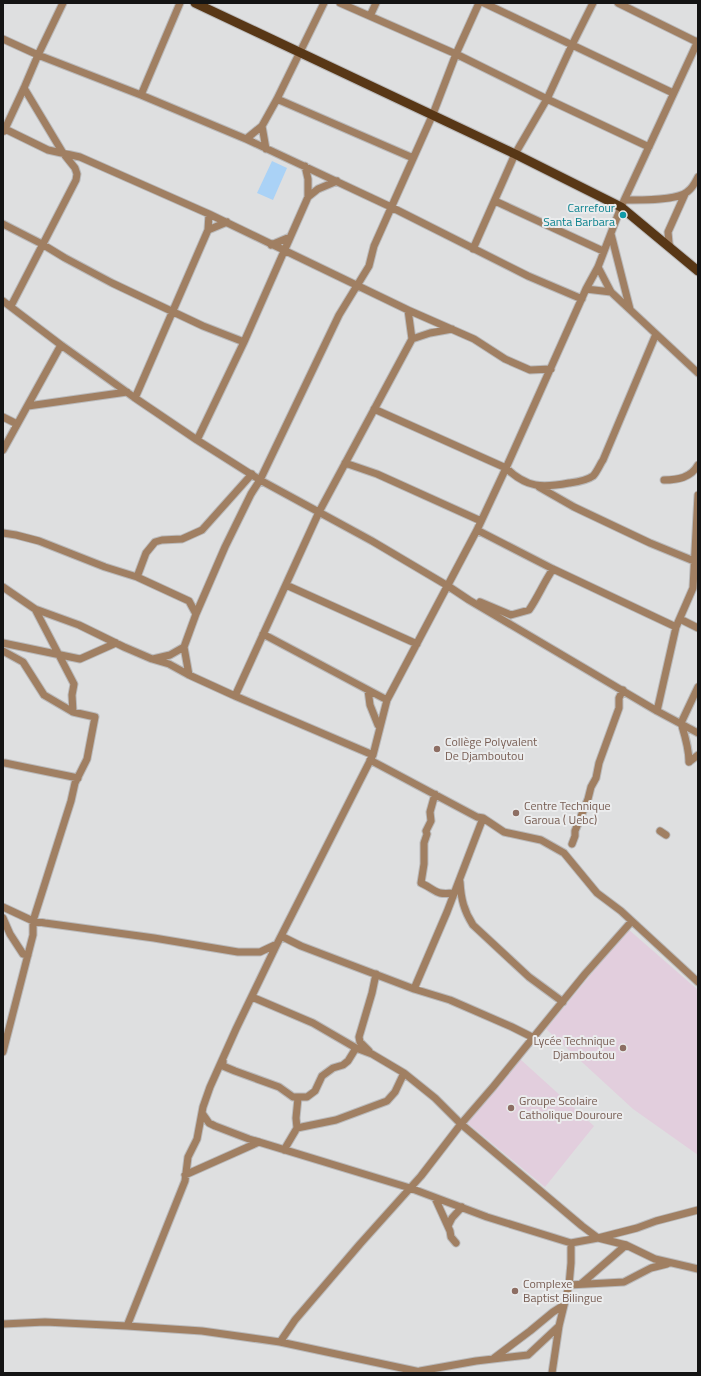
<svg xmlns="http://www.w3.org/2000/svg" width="701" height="1376" font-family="'Titillium Web',sans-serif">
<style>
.education{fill:#e2cedd}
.green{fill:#aad2f6}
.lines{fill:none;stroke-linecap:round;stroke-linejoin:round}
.minor-casing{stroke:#bababb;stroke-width:9}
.major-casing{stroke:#bababb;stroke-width:11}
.minor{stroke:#a07f62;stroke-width:7}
.major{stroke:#583716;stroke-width:9}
.culture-dot{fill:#0f9aa8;stroke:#ebeced;stroke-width:1.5}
.education-dot{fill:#8d6e63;stroke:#ebeced;stroke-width:1.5}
.labels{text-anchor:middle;stroke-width:4;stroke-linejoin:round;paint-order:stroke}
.culture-label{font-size:12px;fill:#0d838f;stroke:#ebeced;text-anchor:end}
.education-label{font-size:12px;fill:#785e54;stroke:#ebeced;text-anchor:start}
</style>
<rect width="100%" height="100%" fill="#dedfe0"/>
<path class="education" d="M628,929L698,990V1155L633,1109L546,1029Z
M520,1059L594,1126L545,1187L466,1122Z"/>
<path class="green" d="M272,161L287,168L273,200L257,193Z"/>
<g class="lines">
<defs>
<path id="minor" d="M340,3L456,54L547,99L649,147
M484,3L673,93
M618,3L697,42
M370,16L376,3
M3,39L38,55L141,95L246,139L391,207L528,276L582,299
M141,95L180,3
M277,99L413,158
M262,126L266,149
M5,129L48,150L80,157L209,214L408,310L474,339L505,359L530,370L551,369
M4,131L24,88L38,55L63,3
M246,139L262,126L277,99L324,3
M305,166L308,179V197
M625,200C640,200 675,201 687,192C693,188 695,183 698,177
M495,201L603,251
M3,224L42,244L65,258L112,283L203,326L244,342
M208,230L227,222
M611,234L630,309
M271,245L290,237
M473,249L515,154L547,99L572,45L593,3
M671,249L669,243L668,232L685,194
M598,267L611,292L698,373
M586,289L611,292
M3,301L61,345L135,398L197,440L260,480L372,541L448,586L469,600L657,711L698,733
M11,306L76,180L77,174L75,168L63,153L24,88
M412,339L430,333L452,329
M135,398L208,230L209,214
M28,406L127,392
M374,409L506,468C527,488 542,488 569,483C577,482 586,481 593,476C597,472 600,464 603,460L656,334
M3,417L17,424
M197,440L244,342L308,197L318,189L337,181
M3,450L61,345
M345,463L377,474L481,521
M664,480C677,480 691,478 698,465
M539,487L574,507L650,543L694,561
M477,530L553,569L676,627
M3,533L16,535L39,541L105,567L137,577L189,601L196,614
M137,577L146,553L155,542L162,540L182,539L202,530L252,474
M286,585L417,644
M3,587L35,609L79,625L124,647L152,659L169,664L189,675L235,696L373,755L374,751
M480,602L511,615L529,610C538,597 544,582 553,569
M35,609L74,684L72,695L73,712
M680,619L698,628
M263,634L387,700
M3,643L80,659L116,643
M3,651L23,662L44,695L73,712L95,717L87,759L75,783L71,801L33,921V935L3,1052
M153,659L170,655L184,647
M189,675L184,647L196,614L225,547L251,494L260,480L339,315L369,266L374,246L433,114L456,54L479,3
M368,690L370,705L378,725
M235,696L319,512L412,339L408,310
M657,711L676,627L693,588L698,495
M370,760L477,817L483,818L504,832L541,840L564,853L597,893L621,911L698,982
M689,762C689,748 685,736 681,723L698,687
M689,762L698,755
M5,763L78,778
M435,794L430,812L431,821L426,831L427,834L424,843V864L421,883C438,891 434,895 454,893
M660,831L666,835
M572,844L575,836V831L588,799L591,787L596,778L599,763L619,708V698L623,690
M460,882C461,899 464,911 473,925L529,977L563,1002
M3,907L33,921L45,923L154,938L238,952H260L277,944
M3,918L10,934L23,954L28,955
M281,936L301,946L414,989L450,1000L512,1027L534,1038
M414,989L447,912L483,818
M252,997L313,1023L356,1048L372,1054L404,1073L435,1098L461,1124L582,1226L598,1238L626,1245L655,1259L698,1269
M369,1051L360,1042L359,1037L372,993L376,974
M223,1060V1066L235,1071L279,1087L293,1097H307L315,1091L322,1076L333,1068L343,1065L348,1061L356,1048
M202,1113L209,1123L215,1126L249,1139L410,1188L487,1217L571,1243L598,1238L637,1228L656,1221L698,1210
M297,1128L336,1120L387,1101L395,1092L404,1073
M284,1150L297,1128L296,1118L298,1098
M185,1175L259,1142
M435,1198L450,1231L451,1237L456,1243
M448,1226L452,1218L462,1207
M581,1284L626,1245
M569,1285L624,1282L651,1268L667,1264
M3,1324L45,1322L127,1326L202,1331L280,1342L425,1373
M127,1326L185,1181L188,1157L197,1139L203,1107L210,1087L236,1029L277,944L373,755L387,700L477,530L506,468L586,289L598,267L621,207L698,41
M280,1342L295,1320L360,1244L421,1176L461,1124L493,1087L585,974L631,922
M494,1358L530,1331L553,1312L564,1305
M420,1371L476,1361L528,1355L559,1326
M552,1373L559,1326L569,1285L571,1263V1243"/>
<path id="major" d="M195,3L515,154L621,207L698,271"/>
</defs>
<use href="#minor" class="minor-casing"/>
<use href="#major" class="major-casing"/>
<use href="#minor" class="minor"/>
<use href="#major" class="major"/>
</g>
<circle class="culture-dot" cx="623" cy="215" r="4"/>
<g class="education-dot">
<circle cx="437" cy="749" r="4"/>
<circle cx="516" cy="813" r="4"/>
<circle cx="623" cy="1048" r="4"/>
<circle cx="511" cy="1108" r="4"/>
<circle cx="515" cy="1291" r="4"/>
</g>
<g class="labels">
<g class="culture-label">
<text x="615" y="212">Carrefour<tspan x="615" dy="14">Santa Barbara</tspan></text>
</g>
<g class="education-label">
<text x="445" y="746">Collège Polyvalent<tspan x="445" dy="14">De Djamboutou</tspan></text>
<text x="524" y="810">Centre Technique<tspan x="524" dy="14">Garoua ( Uebc)</tspan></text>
<text x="615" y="1045" text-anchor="end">Lycée Technique<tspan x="615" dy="14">Djamboutou</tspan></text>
<text x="519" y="1105">Groupe Scolaire<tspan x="519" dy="14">Catholique Douroure</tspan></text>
<text x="523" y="1288">Complexe<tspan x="523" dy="14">Baptist Bilingue</tspan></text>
</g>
</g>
<rect width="701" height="1376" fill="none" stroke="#141414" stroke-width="8"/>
</svg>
